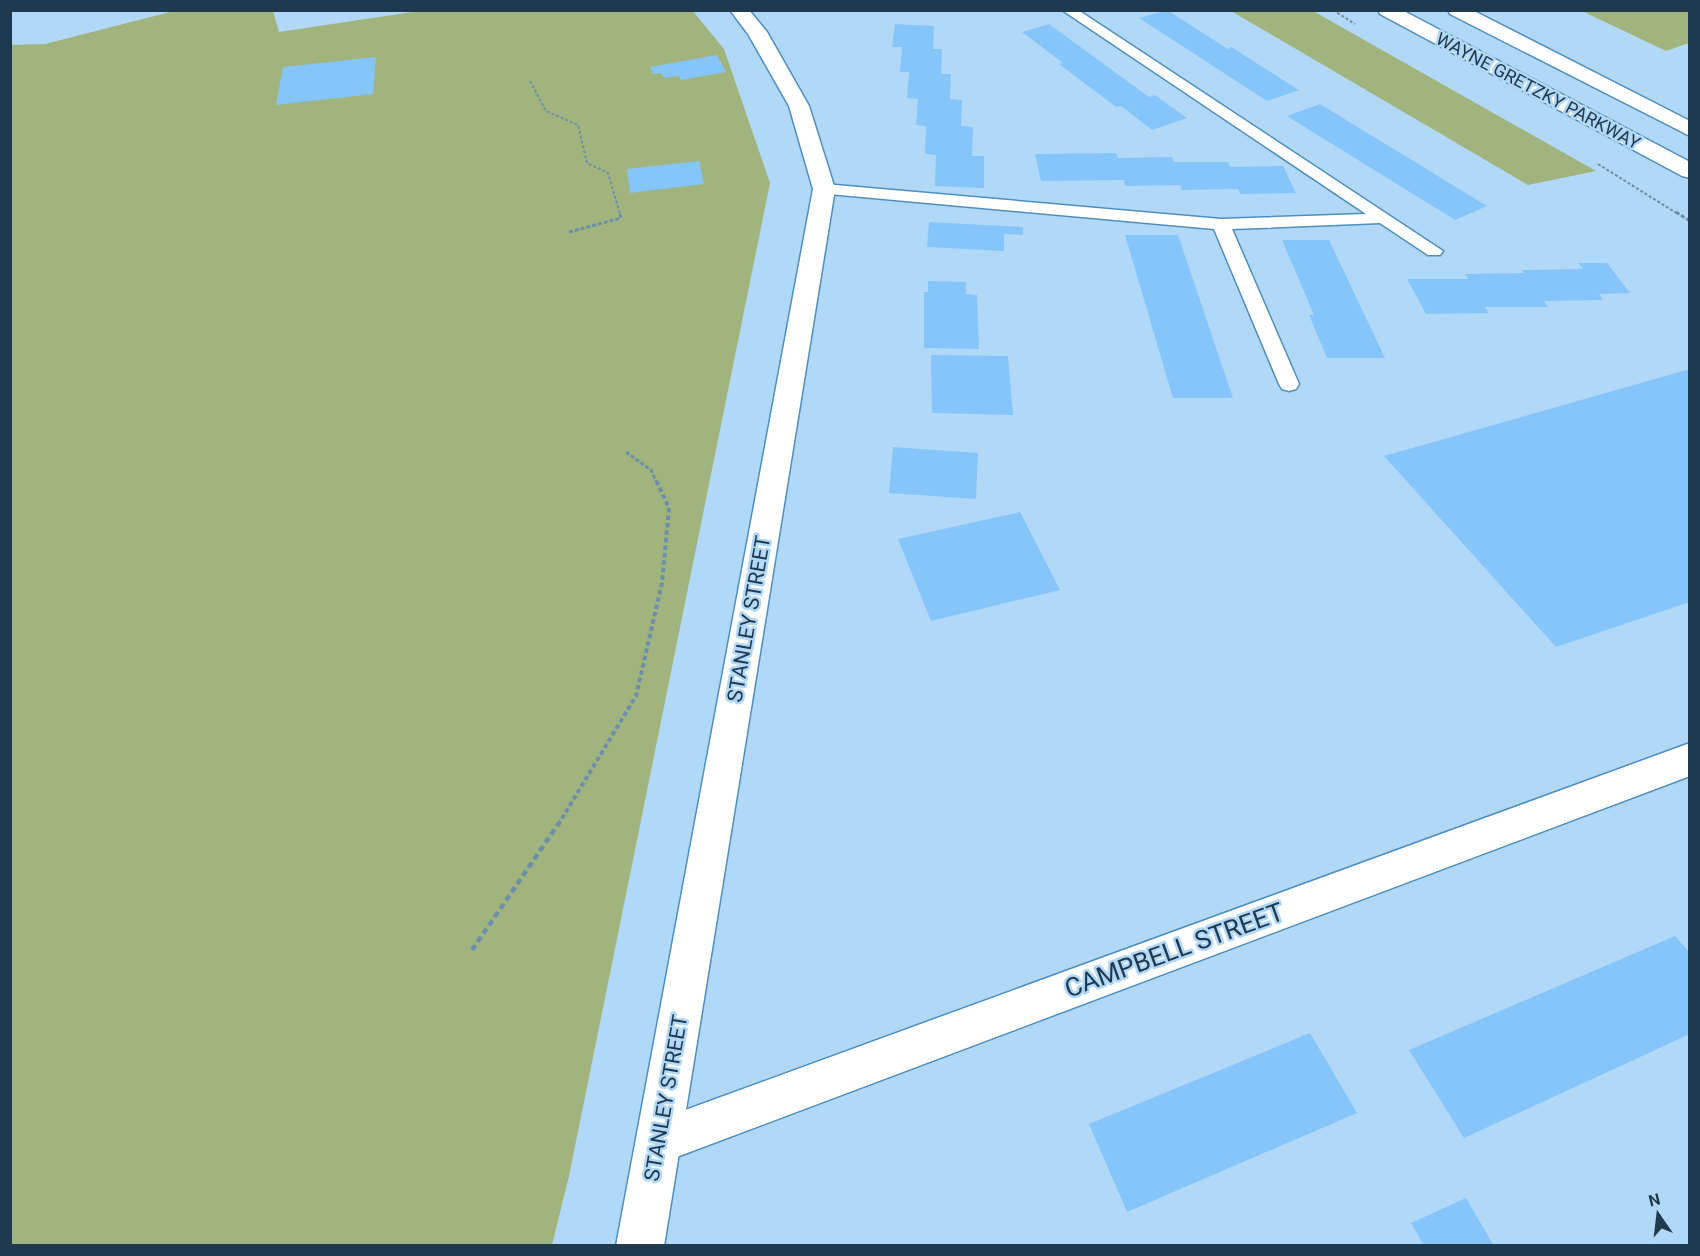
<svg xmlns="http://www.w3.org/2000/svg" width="1700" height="1256" font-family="Roboto,sans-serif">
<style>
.green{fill:#a1b47d}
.building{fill:#85c5fa}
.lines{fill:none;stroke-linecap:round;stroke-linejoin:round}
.lane-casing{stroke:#4f8fc0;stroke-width:3}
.street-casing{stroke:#4f8fc0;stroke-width:3}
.secondary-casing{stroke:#4f8fc0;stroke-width:3}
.path-far3{stroke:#6e8faa;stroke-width:2;stroke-dasharray:3 2;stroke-linecap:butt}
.path-far2{stroke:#6e8faa;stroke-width:3;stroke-dasharray:4 2;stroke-linecap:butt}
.path-far1{stroke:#6e8faa;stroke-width:4;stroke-dasharray:4.5 3;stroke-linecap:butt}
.path{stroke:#6e8faa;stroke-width:4.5;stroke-dasharray:6 4;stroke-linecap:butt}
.lane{fill:#fff;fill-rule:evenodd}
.street{fill:#fff;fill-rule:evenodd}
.secondary{fill:#fff;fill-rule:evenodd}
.labels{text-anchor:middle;stroke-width:5;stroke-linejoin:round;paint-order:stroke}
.far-street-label{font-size:18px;fill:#1f3a4f;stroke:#b2d8f8}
.street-label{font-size:21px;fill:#1f3a4f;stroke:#b2d8f8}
.near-street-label{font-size:26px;fill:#1f3a4f;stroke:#b2d8f8}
</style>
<rect width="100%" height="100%" fill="#b2d8f8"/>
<path class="green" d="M426,10H692L724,49L770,183L569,1176L552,1245H11L10,45L45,44L174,11H273L279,32Z
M1231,11H1313L1596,171L1528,185Z
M1582,11H1689V43L1666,51Z"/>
<path class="building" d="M1167,10L1228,49L1231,47L1299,90L1267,101L1139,18Z
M895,24L934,26L933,49H942L941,74H951L950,99L962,100L961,126L973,127L972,156H984V188L935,186L936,155L925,154L926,126L916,125L918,99L907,98L909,72H900L902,47H892Z
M1049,24L1149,97L1155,95L1187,118L1152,130L1121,106L1116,107L1059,64L1063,63L1022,32Z
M717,55L726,72L681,80L679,76L664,78L661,73L653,74L650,67Z
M376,57L373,94L276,105L283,67Z
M1320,104L1487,206L1455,220L1287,116Z
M1116,153L1118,158L1172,157L1174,162H1228L1230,167L1283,166L1296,193L1240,194L1238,189L1182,190L1180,185L1125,186L1124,180L1041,181L1035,154Z
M699,161L704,184L630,193L627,169Z
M929,222L1023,227V235L1004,234V251L927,247Z
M1125,235H1178L1233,398H1173Z
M1282,240H1329L1385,358H1327L1309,315H1314Z
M1578,263H1607L1630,293L1599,294L1603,300L1544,301L1548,307H1485L1489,313L1426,314L1407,279H1468L1465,274L1524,273L1522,270L1583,269Z
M928,281L966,282V294L977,295L979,349L924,348V292H928Z
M931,355L1008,356L1013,415L932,413Z
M1690,369V602L1556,647L1384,456Z
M893,447L978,453L976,499L889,493Z
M1020,512L1060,590L931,621L898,539Z
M1675,936L1690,953V1034L1464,1138L1409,1050Z
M1310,1033L1357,1113L1127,1212L1089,1124Z
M1466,1198L1494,1246H1424L1411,1223Z"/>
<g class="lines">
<defs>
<path id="lane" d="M1062,10H1078L1443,251L1440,255H1428L1380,223L1232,229L1299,384L1296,389L1289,391L1282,389L1279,384L1214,229L818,193L816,189L818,185L824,184L1221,219L1366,214Z"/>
<path id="street" d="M1690,743V776L658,1164L642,1158L636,1142L642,1126L658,1120Z"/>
<path id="secondary" d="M730,10H749L767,32L809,106L835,189L664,1246H616L813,189L789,106L748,34Z
M1378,10H1402L1690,162V178L1682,176L1380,14Z
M1448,10H1472L1690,121V136L1450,14Z"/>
</defs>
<use href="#lane" class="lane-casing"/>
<use href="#street" class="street-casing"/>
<use href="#secondary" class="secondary-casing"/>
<path class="path-far3" d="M1333,10L1355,24
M530,81L546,111L578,125L587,163L608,173L620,214
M1598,164L1678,214"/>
<path class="path-far2" d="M1676,212L1690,221
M569,232L621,218L619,212
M626,452L651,470L657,483"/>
<path class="path-far1" d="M558,825L636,696L662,583L669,508L657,482"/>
<path class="path" d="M472,950L559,823"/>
<use href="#lane" class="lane"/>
<use href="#street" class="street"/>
<use href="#secondary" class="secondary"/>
</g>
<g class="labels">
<g class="far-street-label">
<text transform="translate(1538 91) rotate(28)" y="6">WAYNE GRETZKY PARKWAY</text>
</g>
<g class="street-label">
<text transform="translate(749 619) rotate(-80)" y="7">STANLEY STREET</text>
<text transform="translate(666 1098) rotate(-80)" y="7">STANLEY STREET</text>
</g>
<g class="near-street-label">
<text transform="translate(1174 950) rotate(-20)" y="9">CAMPBELL STREET</text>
</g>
</g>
<rect width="1700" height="1256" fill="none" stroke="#1f3a4f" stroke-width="24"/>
<g transform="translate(1658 1214) rotate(346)" stroke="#b2d8f8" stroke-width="4.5" paint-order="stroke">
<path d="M0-4.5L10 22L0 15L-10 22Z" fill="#1f3a4f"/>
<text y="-9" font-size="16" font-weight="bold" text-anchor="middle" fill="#1f3a4f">N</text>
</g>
</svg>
